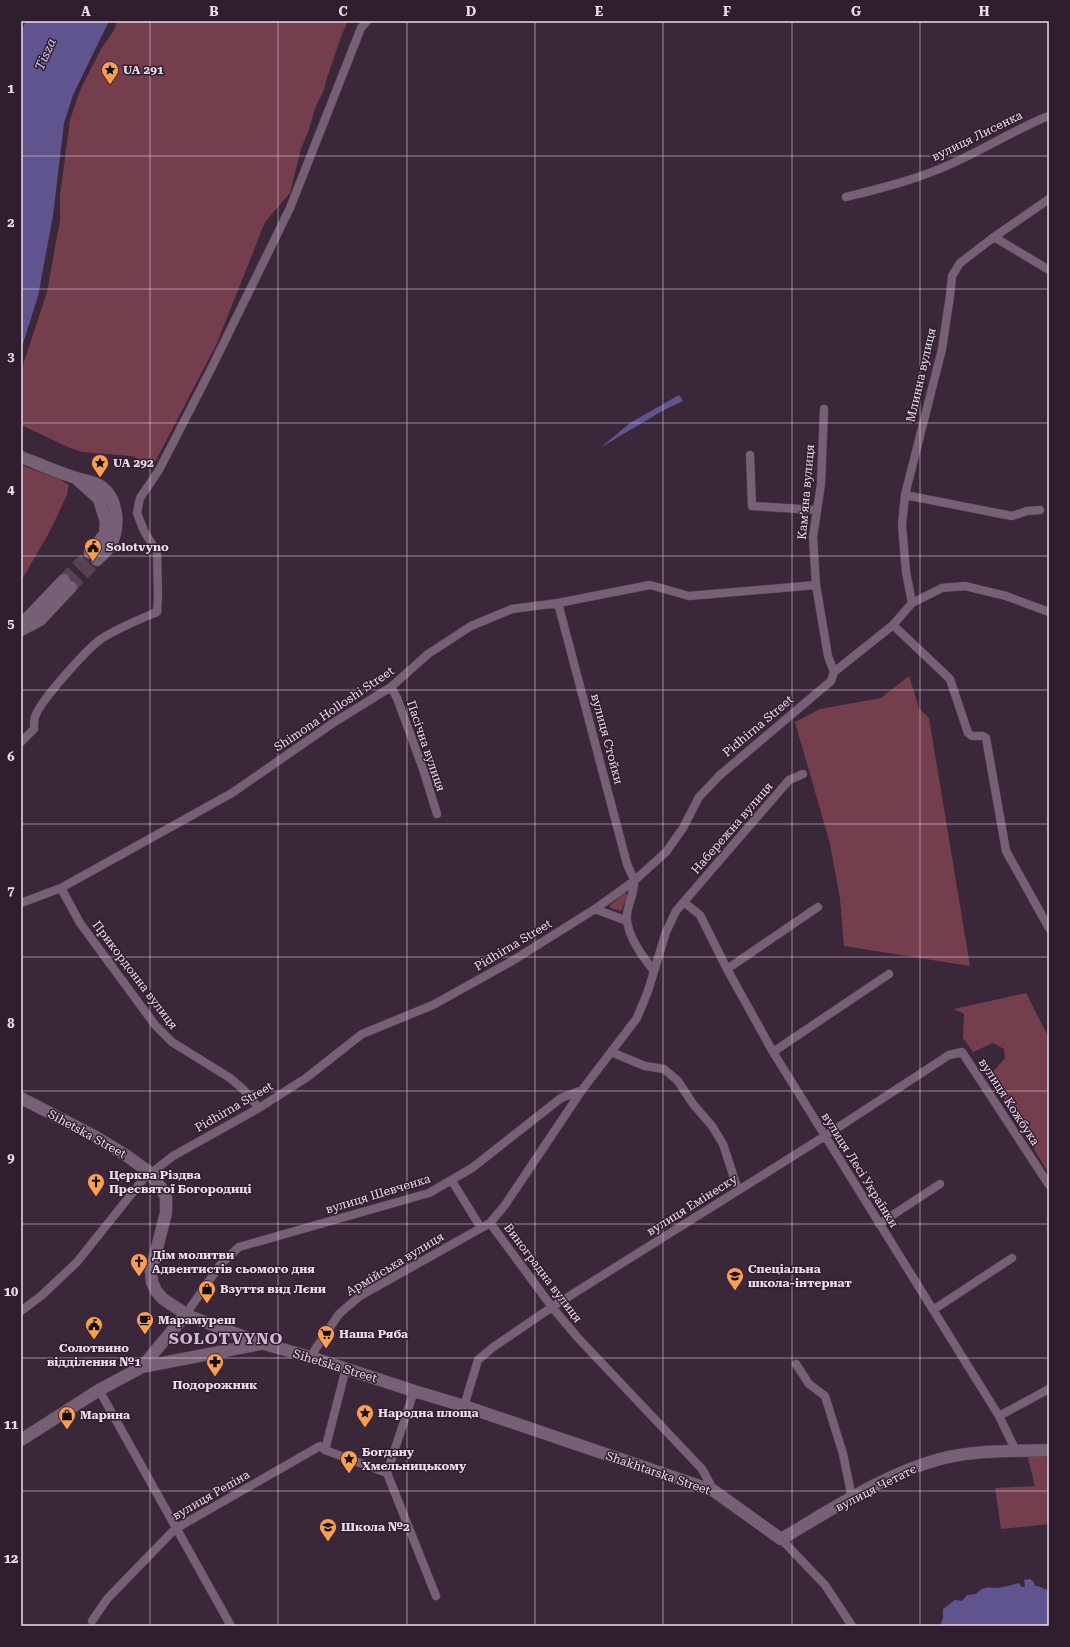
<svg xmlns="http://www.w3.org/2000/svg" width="1070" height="1647" font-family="'Roboto Serif',serif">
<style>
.green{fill:#743e4c}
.water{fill:#5f548e}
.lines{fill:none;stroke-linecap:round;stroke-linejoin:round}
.secondary-tunnel{stroke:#554254;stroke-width:12;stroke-dasharray:12 6;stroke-linecap:butt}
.street-casing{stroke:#554555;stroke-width:9}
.secondary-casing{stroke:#554555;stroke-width:13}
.street{stroke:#776076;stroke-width:8}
.secondary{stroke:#776076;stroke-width:12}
.grid{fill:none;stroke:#eadde9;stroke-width:1;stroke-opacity:0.55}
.labels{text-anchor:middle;stroke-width:3;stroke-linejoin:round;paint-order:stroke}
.poi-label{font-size:12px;font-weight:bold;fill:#eadde9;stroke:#301d30;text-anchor:start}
.street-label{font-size:12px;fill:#eadde9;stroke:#301d30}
.water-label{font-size:13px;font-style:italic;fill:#d1caff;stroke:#301d30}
.district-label{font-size:16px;font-weight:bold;letter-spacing:1px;fill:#d2b8d0;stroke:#301d30}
.neatline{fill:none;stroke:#eadde9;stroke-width:1.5}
.grid-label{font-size:13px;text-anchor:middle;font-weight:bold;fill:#eadde9}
</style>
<rect width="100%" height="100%" fill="#3b273a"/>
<path class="green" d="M117,21H348L342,34L327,78L324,90L316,106L308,132L301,149L290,193L265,222L217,343L153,466L132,456L82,452L68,447L21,425V371L47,292L60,220V196L70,120L81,88L101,49L114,30Z
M21,465L59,479L69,485L67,495L49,533L21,581Z
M909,676L919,708L929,718L970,966L844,946L840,899L830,844L795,722L820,709L881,698Z
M625,893L628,895L621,911L610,908V905Z
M1026,993L1049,1038V1174L1008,1106L993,1072L1005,1058L1004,1049L993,1043L973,1052L963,1038L964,1014L954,1009Z
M1049,1450V1524L1001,1529L995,1488L1035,1486L1026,1451Z"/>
<path class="water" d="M26,21H109L73,95L64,123L53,216L38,296L21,350V31Z
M679,395L683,401L662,411L600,448L630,423Z
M1030,1579L1034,1582L1035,1586H1038L1047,1590L1049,1595V1626H940L943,1618V1609L955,1600L962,1601L967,1595L976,1594C987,1583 990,1590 1003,1587C1008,1586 1014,1584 1019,1583L1022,1587H1025L1024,1580Z"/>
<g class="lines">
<path class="secondary-tunnel" d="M64,580L90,553
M71,587L97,560"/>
<defs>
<path id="street" d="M846,197C882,188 919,179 953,163C985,149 1014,130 1046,117H1049
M994,237L1049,270
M824,409L821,484L813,537L816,585L828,656L834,672
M750,455L752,506L816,510
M905,495L1012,516L1027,511L1040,510
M558,603L627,864C629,869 633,876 634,881C635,895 625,907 627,921C630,940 643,957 654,971
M912,603L906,572L902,525L905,495L942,349L950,296L952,276L960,263L994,237L1049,199
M893,625L950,679L968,733L972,736H983L986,738L1006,851L1049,928
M834,672L893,625L912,603L942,588L965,586L1006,596L1049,612
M391,687L397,698L423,769L437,814
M21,742L34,729C34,725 34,720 35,717C39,702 87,649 101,639C118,628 138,620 157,612L158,597L157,552L144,531L137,513L140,498L159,470L211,369L290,208L361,28L367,21
M61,888L80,923L155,1025L172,1042L230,1078L244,1090L259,1108
M21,903L61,888L232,793L333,723L391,687L428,654L471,626L512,609L558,603L650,585L689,596L816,585
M685,903L700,915L727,969L773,1052L999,1416L1016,1451
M595,909L627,921
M727,969L818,907
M611,1052L645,1066L664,1069L678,1081L693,1104L712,1126L723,1144L738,1190
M773,1052L889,974
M150,1174L173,1156L259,1108L306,1078L362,1034L433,1005L512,961L595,909L634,881L666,852L683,828L699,797L720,775L831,681L834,672
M452,1181L481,1228
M879,1224L940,1184
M933,1310L1012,1258
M21,1311L41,1296L77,1262L149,1172
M186,1314L220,1265L239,1247L429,1193L472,1168L561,1098L582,1090
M310,1357L339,1314L360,1296L490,1223
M796,1364L809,1384L825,1396L843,1454L852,1498
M346,1368L325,1450L387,1473L414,1391
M99,1390L231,1626
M464,1406L478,1360L492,1348L552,1307L825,1136L949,1055L962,1052L1049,1185
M999,1416L1049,1389
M387,1473L436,1596
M714,1491L702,1469L578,1338L552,1307L490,1223L505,1205L582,1090L637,1018L648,991L666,932L676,911L789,780L803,774
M781,1539L825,1585L852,1626
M92,1621L107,1599L175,1529L320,1446L325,1450"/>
<path id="secondary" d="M21,457C39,464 57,472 76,478C85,481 94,481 102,487C118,499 120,527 111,544C108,550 102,555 97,560
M78,480L99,499L106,522L105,534L90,553
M21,625L64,580
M21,630L40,620L71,587
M21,1098L96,1137L127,1156L149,1172L162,1189L166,1198V1213L151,1271L152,1282L156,1291L163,1299L189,1316L261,1343L310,1357L414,1391L464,1406L714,1491L781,1539C831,1510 884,1474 940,1459C976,1450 1013,1451 1049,1450
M142,1367L186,1314
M21,1440L99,1390L142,1367L260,1344"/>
</defs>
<use href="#street" class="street-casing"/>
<use href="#secondary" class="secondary-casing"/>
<use href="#street" class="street"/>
<use href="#secondary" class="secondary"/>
</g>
<path class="grid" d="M150,21V1626M278,21V1626M407,21V1626M535,21V1626M663,21V1626M792,21V1626M920,21V1626M21,156H1049M21,289H1049M21,423H1049M21,556H1049M21,690H1049M21,824H1049M21,957H1049M21,1091H1049M21,1224H1049M21,1358H1049M21,1491H1049"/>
<defs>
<symbol id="sight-pin" viewBox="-11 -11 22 30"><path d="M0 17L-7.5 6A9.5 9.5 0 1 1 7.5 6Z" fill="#fa9f4f" stroke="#301d30"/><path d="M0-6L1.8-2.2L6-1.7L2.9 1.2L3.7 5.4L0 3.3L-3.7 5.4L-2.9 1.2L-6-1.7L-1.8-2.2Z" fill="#111"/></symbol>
<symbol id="civic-pin" viewBox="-11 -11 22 30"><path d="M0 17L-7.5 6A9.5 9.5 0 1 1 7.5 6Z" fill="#fa9f4f" stroke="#301d30"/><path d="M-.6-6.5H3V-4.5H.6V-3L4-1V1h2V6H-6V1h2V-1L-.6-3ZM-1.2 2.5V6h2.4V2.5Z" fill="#111"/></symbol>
<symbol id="church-pin" viewBox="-11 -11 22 30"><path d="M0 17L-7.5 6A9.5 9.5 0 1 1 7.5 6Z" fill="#fa9f4f" stroke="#301d30"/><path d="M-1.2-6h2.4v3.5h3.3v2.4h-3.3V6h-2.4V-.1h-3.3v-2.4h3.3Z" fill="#111"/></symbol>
<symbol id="school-pin" viewBox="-11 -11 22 30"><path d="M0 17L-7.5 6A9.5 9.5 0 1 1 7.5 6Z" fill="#fa9f4f" stroke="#301d30"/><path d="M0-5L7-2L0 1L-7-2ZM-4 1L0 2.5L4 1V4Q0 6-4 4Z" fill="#111"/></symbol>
<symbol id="shop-pin" viewBox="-11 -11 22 30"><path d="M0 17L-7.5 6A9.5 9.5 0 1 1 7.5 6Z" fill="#fa9f4f" stroke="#301d30"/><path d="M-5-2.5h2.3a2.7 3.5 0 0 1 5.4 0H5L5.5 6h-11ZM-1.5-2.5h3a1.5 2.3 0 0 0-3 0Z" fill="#111"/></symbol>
<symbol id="cafe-pin" viewBox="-11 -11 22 30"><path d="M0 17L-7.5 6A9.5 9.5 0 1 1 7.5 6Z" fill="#fa9f4f" stroke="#301d30"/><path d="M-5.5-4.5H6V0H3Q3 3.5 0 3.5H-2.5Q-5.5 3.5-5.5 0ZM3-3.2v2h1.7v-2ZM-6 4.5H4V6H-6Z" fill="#111"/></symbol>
<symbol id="supermarket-pin" viewBox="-11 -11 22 30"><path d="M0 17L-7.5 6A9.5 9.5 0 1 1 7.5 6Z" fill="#fa9f4f" stroke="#301d30"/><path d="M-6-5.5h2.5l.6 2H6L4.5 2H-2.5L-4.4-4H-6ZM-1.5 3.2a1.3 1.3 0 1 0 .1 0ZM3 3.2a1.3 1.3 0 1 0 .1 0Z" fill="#111"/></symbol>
<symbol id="pharmacy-pin" viewBox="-11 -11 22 30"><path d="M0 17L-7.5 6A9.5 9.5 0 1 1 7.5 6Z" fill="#fa9f4f" stroke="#301d30"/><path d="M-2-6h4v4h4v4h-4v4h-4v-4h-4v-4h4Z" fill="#111"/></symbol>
</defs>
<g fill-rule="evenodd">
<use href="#sight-pin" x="100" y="60" width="20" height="27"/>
<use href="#sight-pin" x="90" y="453" width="20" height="27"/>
<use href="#civic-pin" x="83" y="537" width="20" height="27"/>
<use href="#church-pin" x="86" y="1172" width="20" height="27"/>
<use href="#church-pin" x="129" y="1252" width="20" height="27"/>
<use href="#school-pin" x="725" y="1266" width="20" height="27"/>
<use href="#shop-pin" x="197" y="1279" width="20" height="27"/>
<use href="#cafe-pin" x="135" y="1310" width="20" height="27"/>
<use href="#civic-pin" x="84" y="1315" width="20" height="27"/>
<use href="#supermarket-pin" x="316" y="1324" width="20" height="27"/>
<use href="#pharmacy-pin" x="205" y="1352" width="20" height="27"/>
<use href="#sight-pin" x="355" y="1403" width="20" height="27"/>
<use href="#shop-pin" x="57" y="1405" width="20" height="27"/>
<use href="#sight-pin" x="339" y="1449" width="20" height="27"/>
<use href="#school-pin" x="318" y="1517" width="20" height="27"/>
</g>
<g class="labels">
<g class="poi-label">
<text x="123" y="74">UA 291</text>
<text x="113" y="467">UA 292</text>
<text x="106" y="551">Solotvyno</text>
<text x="109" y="1179">Церква Різдва<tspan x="109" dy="14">Пресвятої Богородиці</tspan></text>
<text x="152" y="1259">Дім молитви<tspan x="152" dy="14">Адвентистів сьомого дня</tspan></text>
<text x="748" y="1273">Спеціальна<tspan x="748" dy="14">школа-інтернат</tspan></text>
<text x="220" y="1293">Взуття вид Лєни</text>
<text x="158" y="1324">Марамуреш</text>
<text x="339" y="1338">Наша Ряба</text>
<text x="94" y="1352" text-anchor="middle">Солотвино<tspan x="94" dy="14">відділення №1</tspan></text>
<text x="215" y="1389" text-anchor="middle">Подорожник</text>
<text x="378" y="1417">Народна площа</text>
<text x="80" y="1419">Марина</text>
<text x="362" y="1456">Богдану<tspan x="362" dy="14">Хмельницькому</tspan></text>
<text x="341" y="1531">Школа №2</text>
</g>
<g class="street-label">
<text transform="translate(977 136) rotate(-26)" y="4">вулиця Лисенка</text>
<text transform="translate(921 375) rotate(-77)" y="4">Млинна вулиця</text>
<text transform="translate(806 492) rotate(-85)" y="4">Камʼяна вулиця</text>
<text transform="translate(334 709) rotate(-34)" y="4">Shimona Holloshi Street</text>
<text transform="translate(758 726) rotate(-40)" y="4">Pidhirna Street</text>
<text transform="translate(607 739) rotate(75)" y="4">вулиця Стойки</text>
<text transform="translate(426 746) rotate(71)" y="4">Пасічна вулиця</text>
<text transform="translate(732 828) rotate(-49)" y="4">Набережна вулиця</text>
<text transform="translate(513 945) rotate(-31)" y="4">Pidhirna Street</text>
<text transform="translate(135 975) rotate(53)" y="4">Прикордонна вулиця</text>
<text transform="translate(1009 1102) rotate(57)" y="4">вулиця Кожбука</text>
<text transform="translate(234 1107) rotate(-30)" y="4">Pidhirna Street</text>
<text transform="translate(87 1134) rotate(29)" y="4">Sihetska Street</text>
<text transform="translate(860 1170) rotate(58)" y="4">вулиця Лесі Українки</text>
<text transform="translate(378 1194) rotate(-17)" y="4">вулиця Шевченка</text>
<text transform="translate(692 1205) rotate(-32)" y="4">вулиця Емінеску</text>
<text transform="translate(395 1264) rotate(-31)" y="4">Армійська вулиця</text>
<text transform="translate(543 1273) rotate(53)" y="4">Виноградна вулиця</text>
<text transform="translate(335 1366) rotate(17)" y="4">Sihetska Street</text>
<text transform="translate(658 1473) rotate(19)" y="4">Shakhtarska Street</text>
<text transform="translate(876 1488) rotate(-27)" y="4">вулиця Четатє</text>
<text transform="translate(211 1495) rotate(-30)" y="4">вулиця Репіна</text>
</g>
<g class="water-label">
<text transform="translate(45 54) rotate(-66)" y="5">Tisza</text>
</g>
<g class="district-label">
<text x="226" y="1344">SOLOTVYNO</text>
</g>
</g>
<rect width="1070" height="1647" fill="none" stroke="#301d30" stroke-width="44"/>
<rect x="22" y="22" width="1026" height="1603" class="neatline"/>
<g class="grid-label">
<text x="86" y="16">A</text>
<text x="214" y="16">B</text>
<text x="343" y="16">C</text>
<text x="471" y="16">D</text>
<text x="599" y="16">E</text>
<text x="727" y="16">F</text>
<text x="856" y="16">G</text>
<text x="984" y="16">H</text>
<text x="11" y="93">1</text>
<text x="11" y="227">2</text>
<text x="11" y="361">3</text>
<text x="11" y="494">4</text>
<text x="11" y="628">5</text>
<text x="11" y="761">6</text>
<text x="11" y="895">7</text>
<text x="11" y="1028">8</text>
<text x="11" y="1162">9</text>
<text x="11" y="1296">10</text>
<text x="11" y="1429">11</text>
<text x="11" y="1563">12</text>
</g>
</svg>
